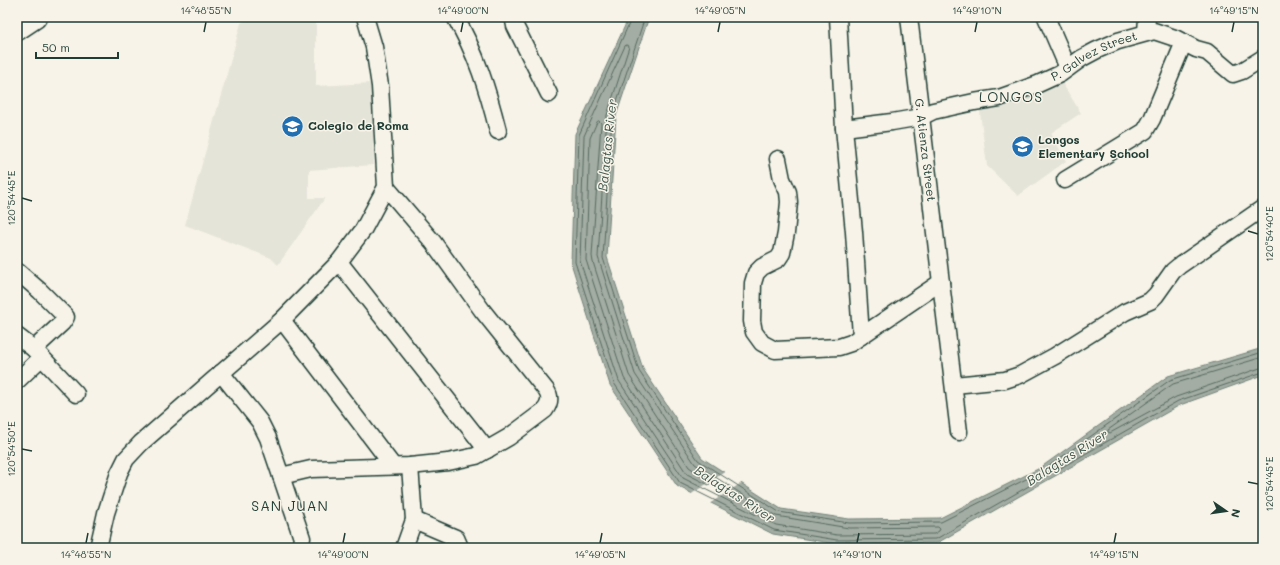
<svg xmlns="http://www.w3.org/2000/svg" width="1280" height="565" font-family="Mali,sans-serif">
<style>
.built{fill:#e5e4d9}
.water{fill:#a4ada3;stroke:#6f8077}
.pier{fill:#f7f3e8}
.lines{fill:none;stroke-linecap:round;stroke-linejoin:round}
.shore{stroke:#546a60;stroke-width:1}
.minor-casing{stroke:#1f3d34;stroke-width:19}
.highway-casing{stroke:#1f3d34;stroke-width:25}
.minor{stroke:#f7f3e8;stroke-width:16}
.highway{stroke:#f7f3e8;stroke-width:22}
.ticks{fill:none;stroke:#1f3d34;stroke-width:1.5}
.labels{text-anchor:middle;stroke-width:3;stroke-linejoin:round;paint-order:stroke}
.street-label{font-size:12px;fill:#1f3d34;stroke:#f7f3e8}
.poi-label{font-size:12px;font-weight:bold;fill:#1f3d34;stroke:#f7f3e8;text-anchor:start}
.water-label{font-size:13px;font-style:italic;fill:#405950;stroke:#f7f3e8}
.quarter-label{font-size:14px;letter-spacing:1px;fill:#1f3d34;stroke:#f7f3e8}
.neatline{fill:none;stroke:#1f3d34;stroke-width:1.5}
.ticks-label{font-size:10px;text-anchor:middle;fill:#1f3d34}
</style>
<rect width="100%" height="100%" fill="#f7f3e8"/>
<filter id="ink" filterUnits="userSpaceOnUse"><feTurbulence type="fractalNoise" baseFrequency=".025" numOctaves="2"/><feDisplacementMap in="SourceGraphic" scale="8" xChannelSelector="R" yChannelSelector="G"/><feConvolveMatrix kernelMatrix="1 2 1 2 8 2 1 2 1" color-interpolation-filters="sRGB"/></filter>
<g filter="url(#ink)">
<path class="built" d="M250,17H316V86L371,83L374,165L309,170V198H325L278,265L271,258L185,225L241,23Z
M1059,78L1081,113L1051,133L1066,161L1018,196L987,166L979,105Z"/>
<path class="water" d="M629,17H649L616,116L607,257L643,369L702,458L781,509L849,519L940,518L1040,468L1168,376L1263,348V375L1180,405L937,543L837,544L773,534L677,486L610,385L571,263L575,134Z"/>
<path class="pier" d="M726,471L743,482L709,504L690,495Z"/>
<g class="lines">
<path class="shore" d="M632,17L579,135L575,262L614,383L680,483L774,530L837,540L936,539L1178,401L1263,372
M645,17L612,116L603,258L639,371L698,460L779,512L849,523L941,522L1042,471L1170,380L1263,352
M628,45L629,47L607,115L598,257L635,374L695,464L776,516L849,528L938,527L940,529L939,531L934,534L837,535L776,525L683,478L619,381L580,261L584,136L625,46Z
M599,121L601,123L592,256L593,262L629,375L689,467L710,481L709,485L687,474L624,378L586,260L590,138L597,122Z
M1263,357L1173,384L1108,430V432L1110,433L1176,397L1263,367"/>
<defs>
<g id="minor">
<path d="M455,17C476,52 488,91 498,131"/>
<path d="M517,17L514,21L515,26L549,94"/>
<path d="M838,17L844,128L854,232L861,336"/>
<path id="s1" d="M909,17L959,432"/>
<path d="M1046,17L1068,68"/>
<path d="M1146,33L1147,17"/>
<path id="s2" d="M844,128L892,122L921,117L933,111L974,102L999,98L1038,84L1060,74L1082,58L1097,50L1118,41L1154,31L1175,38L1196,49L1207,52L1233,74L1242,71L1263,58"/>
<path d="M778,159L782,179L788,192L789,202L786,233L782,253L778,259L762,267L756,273L753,283L752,321L754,332L762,343L775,350L839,347L851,343L941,282"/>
<path d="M1065,180L1145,131L1152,119L1184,42"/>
<path d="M339,262L487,450"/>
<path d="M18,272L40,291L66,317L62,323L34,349"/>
<path d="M282,320L393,466"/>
<path d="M17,336L34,349L76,394"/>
<path d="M221,373L260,422L268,438L281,476L302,538L300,548"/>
<path d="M17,381L41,358"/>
<path d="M954,385L1005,380L1020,375L1055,356L1125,312L1150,301L1156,295L1173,271L1179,266L1263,208"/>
<path d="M281,476L311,469L410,466L448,462L476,456L509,437L545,410C550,403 551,397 546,390L482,310L433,242L386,187"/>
<path d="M414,520L456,538L459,545V548"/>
<path d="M98,548L106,513L119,473L126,459L141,443L282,320L339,262L363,230L386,187L380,86L374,47L365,17"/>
<path d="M404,548L414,520L410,466"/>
</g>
<path id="highway" d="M17,29L35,17"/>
</defs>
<use href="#minor" class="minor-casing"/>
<use href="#highway" class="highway-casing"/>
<use href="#minor" class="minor"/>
<use href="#highway" class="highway"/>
</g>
</g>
<path class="ticks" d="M204,32L206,22M461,32L463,22M718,32L720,22M975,32L977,22M1232,32L1234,22M22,198L32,201M1248,231L1258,234M22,449L32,451M1248,482L1258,484M86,543L88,533M343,543L345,533M600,543L602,533M857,543L859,533M1114,543L1116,533"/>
<defs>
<symbol id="university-disc" viewBox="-11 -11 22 22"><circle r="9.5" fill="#1f6fb2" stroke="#f7f3e8"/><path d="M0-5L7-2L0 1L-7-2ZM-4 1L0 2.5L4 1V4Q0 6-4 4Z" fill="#fff"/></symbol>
<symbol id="school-disc" viewBox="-11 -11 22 22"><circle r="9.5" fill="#1f6fb2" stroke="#f7f3e8"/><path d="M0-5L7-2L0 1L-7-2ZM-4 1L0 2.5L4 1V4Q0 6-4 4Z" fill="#fff"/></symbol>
</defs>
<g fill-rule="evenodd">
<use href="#university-disc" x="280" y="114" width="25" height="25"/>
<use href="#school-disc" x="1010" y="134" width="25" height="25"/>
</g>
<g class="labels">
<g class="street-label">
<text dy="4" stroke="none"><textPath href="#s2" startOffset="263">P. Galvez Street</textPath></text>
<text dy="4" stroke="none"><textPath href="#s1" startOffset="134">G. Atienza Street</textPath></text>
</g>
<g class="poi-label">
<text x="308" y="130">Colegio de Roma</text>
<text x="1038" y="144">Longos<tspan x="1038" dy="14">Elementary School</tspan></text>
</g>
<g class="water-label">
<text transform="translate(607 145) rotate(-84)" y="5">Balagtas River</text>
<text transform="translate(1067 457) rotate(-32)" y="5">Balagtas River</text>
<text transform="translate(735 494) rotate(33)" y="5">Balagtas River</text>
</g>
<g class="quarter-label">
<text x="1011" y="102">LONGOS</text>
<text x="290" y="511">SAN JUAN</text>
</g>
</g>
<rect width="1280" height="565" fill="none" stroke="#f7f3e8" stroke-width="44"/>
<g transform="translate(1226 511) rotate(103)" stroke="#f7f3e8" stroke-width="3" paint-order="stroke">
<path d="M0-3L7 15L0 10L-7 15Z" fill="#1f3d34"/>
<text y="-6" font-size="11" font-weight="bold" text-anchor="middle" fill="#1f3d34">N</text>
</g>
<path d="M36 52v6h82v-6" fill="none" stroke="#1f3d34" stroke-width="2"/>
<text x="42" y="52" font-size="12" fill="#1f3d34" stroke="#f7f3e8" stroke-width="3" paint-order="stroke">50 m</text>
<rect x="22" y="22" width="1236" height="521" class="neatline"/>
<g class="ticks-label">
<text x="206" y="14">14°48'55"N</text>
<text x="463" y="14">14°49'00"N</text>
<text x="720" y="14">14°49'05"N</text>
<text x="977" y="14">14°49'10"N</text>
<text x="1234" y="14">14°49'15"N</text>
<text transform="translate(11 198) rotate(-90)" y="4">120°54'45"E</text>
<text transform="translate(1269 234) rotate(-90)" y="4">120°54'40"E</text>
<text transform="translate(11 449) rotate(-90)" y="4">120°54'50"E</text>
<text transform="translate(1269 484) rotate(-90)" y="4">120°54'45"E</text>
<text x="86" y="558">14°48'55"N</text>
<text x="343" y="558">14°49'00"N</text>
<text x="600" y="558">14°49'05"N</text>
<text x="857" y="558">14°49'10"N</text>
<text x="1114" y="558">14°49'15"N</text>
</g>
</svg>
